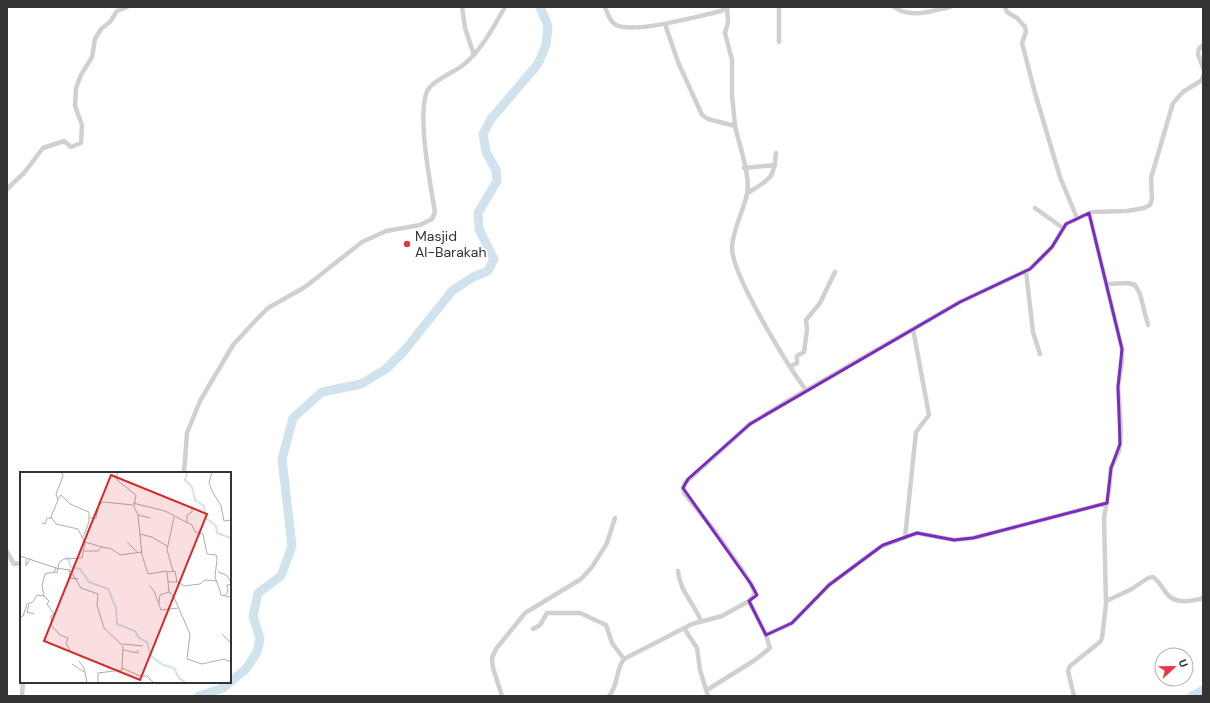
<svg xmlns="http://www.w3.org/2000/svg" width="1210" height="703" font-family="'DM Sans',sans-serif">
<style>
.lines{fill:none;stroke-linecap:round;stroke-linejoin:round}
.river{stroke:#cfe2ee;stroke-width:9}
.street{stroke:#d0d0d0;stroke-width:4.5}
.marked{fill:none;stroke:#7b2cbf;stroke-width:3;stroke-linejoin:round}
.poi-dot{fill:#e63946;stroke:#fff;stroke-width:1.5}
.labels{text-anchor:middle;stroke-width:4;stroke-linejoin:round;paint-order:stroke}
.poi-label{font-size:14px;fill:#333;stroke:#fff;text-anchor:start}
.inset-river{fill:none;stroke:#cfe2ee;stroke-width:2}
.inset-road{fill:none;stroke:#adadad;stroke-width:1}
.view{fill:#d62828;fill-opacity:0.15;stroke:#d62828;stroke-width:2}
.inset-edge{fill:none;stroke:#333;stroke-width:2}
</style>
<rect width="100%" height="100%" fill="#fff"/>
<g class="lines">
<path class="river" d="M230,682L246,669L257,652L260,639L253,616L258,593L281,576L292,546L282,459L293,418L322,392L361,384L386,369L404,351L452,291L473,277L488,271L494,259L479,229L478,213L497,181L496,170L486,152L483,134L491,119L538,64L546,45L548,26L540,7
M199,696L223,688L230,682
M1192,696L1203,690"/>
<path class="street" d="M462,7L465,28L474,55
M605,7C607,13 610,22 616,25C635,34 699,16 721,11L728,7
M779,7V42
M894,7C911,19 932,11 950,7
M1005,7L1007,12L1017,18L1025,27L1026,32L1022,43L1035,93L1060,177L1077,218
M727,9L728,22L725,33L732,60V95L735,126
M665,24L678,62L702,115L708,119L735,126C739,144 751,177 747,194C743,212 733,229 732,247C731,274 788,366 806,390
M1203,45C1193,52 1201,59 1203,68
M744,168L775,165
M7,189L24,173L43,148L64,141L71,147L81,143L82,125L75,106L76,88L81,75L92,57L95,39L101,29L110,22L117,11L127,7
M748,193C769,179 774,180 776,153
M1035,208L1063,228
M1026,271L1033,332L1040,354
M1107,284L1128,283L1135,285L1140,294L1148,325
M790,367L797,363V356L804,352L807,330L806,320L820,303L835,272
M184,473L187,433L200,401L233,345L256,320L268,308L305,287L362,242L386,231L420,225L432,219L435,212C431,188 415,107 429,88C436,79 452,73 462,66C481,51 493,28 505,7
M905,538L916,432L929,415L913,329
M7,552L14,564L21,563
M678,571C680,592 694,603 701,621
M1106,601L1130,590L1148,578L1153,577C1160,582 1162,588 1167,594C1176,605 1192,601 1203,598
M684,628L697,648L700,670L708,696
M533,629L540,625L547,613H580L606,625L612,643L624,659
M766,635L792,623L829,585L880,547L917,533L954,540L973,538L1107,503
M707,690L755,660L770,648L766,635L749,601
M22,696L23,682
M502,696L493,668L492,658L496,649L525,613L581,579L592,567L607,543L615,518
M609,696C619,685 615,670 624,659L692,624L722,616L749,601L755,594L751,584L741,568L714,530L684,493L683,488L685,483L750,424L789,400L960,302L1030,269L1052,247L1066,224L1092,212L1127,211L1144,208L1150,205L1152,199L1151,178L1173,103L1183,92L1202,80L1203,76
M1074,696L1068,671L1070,666L1100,642L1102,638L1106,604L1104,517L1109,491L1111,468L1119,451L1120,444L1121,430L1118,387L1122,362V349L1089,213"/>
</g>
<path class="marked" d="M1089,213L1122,349L1118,387L1120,444L1111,468L1107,503L973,538L954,540L917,533L883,545L829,585L792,623L766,635L749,601L757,595L751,584L683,488L688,479L750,424L960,302L1030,269L1052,247L1066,224Z"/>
<circle class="poi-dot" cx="407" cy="244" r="4"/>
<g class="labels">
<g class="poi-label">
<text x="415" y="241">Masjid<tspan x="415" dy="16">Al-Barakah</tspan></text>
</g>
</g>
<g transform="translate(20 472)">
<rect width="211" height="211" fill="#fff"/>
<path class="inset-river" d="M167,1L165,8L172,15L175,28L184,34L186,46L196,54L197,61L211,66M47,84L51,95L60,97L69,110L88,117L96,136L97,152L115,159L119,166L127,170L131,184L143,193L154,196L159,206L165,210"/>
<path class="inset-road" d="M97,1V8L116,23L114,35L118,43L122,83L128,102L147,99L149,120L153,123L170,162L167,187L182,192L204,187L211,190M192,1L189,10L192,19L201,34L204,49L211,48M38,27L41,23L50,32L69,40V50L63,65M113,31L145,39L172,53L175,60L183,62L187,82L196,83L197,87L195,105L200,119L201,123L211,125M118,43L130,46M70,46H76L79,32L84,30L113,33M22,51L25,52L27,46H32M167,51V43L172,40V34M119,62L132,65L147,74M65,70L82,75M107,70L118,81M64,79H78L82,75L92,77L100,83L122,80M0,84L36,96L50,98L61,116L78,122L77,133L84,156L103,174L102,198L78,201V210M6,87V94L10,87M49,98L50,106L58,107M153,99L147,78L154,45M34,100L37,101L39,91L44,87L62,86L65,71L58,57L36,52L31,45L38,28L36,22L43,4L42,1M148,100L155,99L157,110M198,100L206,103L211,110M148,110H158L164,114L180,112L185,108L197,109M129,113L134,119L141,138L158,136M24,124L22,113L25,102L34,100L36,96M204,124L208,120L207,113L211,112M29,129L27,132L34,142L31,144L32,154L40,163L48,166L46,171L50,179M139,131L140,123L149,120M9,133L7,140L14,142M0,145L3,144L7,132L13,130L17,123L24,124L29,129M202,162L211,171M103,172L123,174M103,178L118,181V178M59,189L64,196L67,210M52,192L64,200M102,196L120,204H127L133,210"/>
<path class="view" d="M91,3L187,42L120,208L24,169Z"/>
<rect width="211" height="211" class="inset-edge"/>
</g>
<rect width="1210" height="703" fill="none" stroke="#333333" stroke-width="16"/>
<g transform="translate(1174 667) rotate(68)"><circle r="19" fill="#ffffff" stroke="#adadad"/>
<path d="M0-3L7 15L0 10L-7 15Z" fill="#e63946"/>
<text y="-6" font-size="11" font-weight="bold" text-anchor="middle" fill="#333333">U</text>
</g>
</svg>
